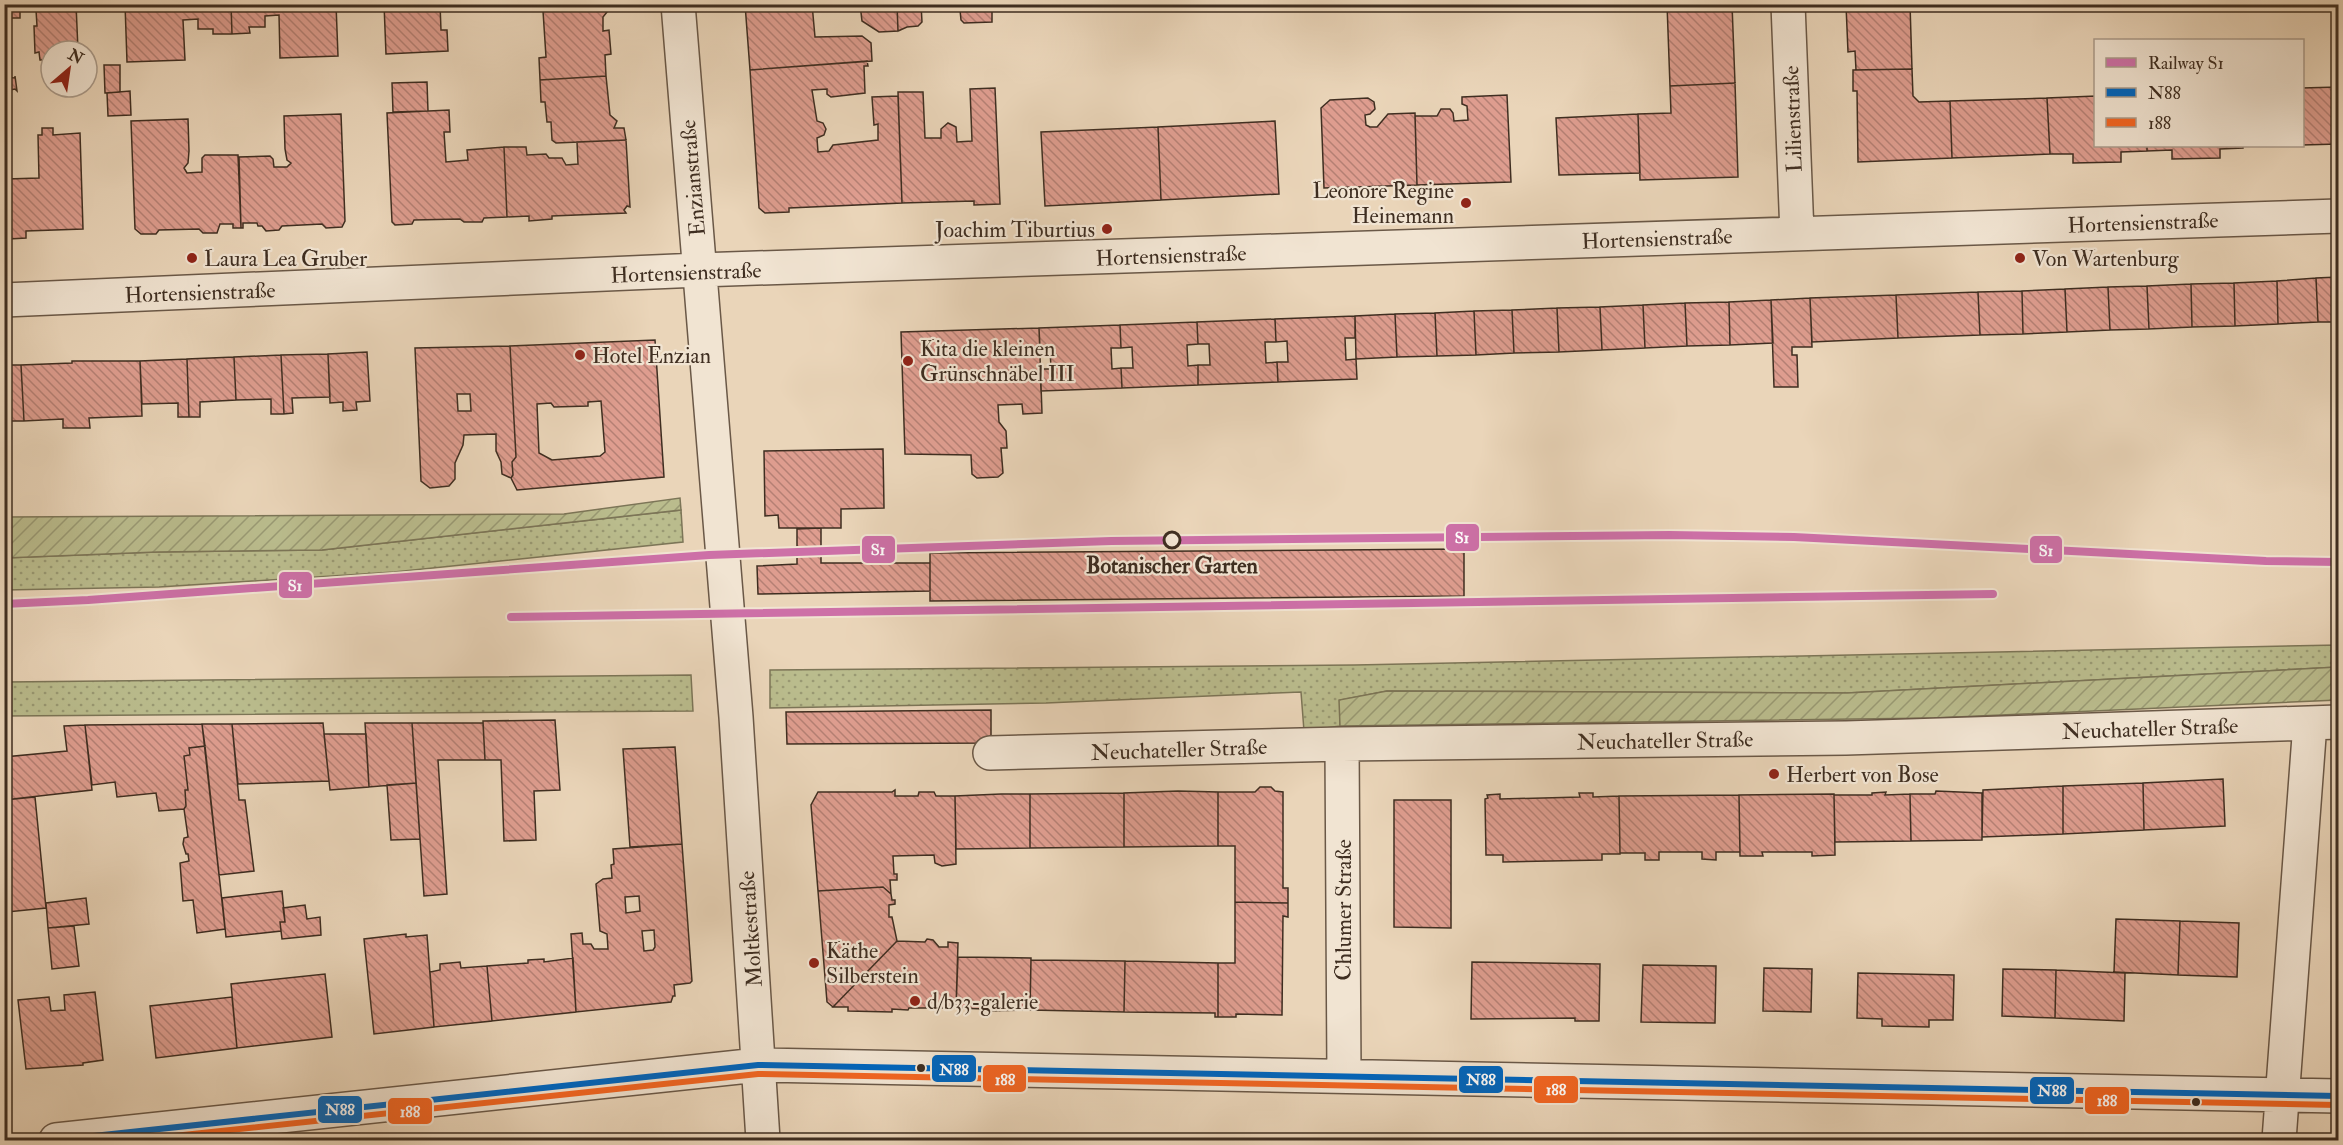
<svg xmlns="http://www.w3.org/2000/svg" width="2343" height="1145" font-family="'IM FELL Double Pica',serif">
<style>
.grass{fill:url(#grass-dots);stroke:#7c7557;stroke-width:1.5}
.garden{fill:url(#garden-furrows);stroke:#7c7557;stroke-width:1.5}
.building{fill:url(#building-back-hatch);stroke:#3f2e21;stroke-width:1.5;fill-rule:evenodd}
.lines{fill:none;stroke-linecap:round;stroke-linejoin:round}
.minor-casing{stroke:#6a5847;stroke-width:36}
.minor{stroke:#f1e4d2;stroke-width:33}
.bus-1-casing{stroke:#f1e4d2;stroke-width:10}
.bus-2-casing{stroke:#f1e4d2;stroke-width:10}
.bus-1{stroke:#0065bd;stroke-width:6}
.bus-2{stroke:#f26522;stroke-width:6}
.rail-1-casing{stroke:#f1e4d2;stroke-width:12}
.rail-1{stroke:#cd70a7;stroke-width:8}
.poi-dot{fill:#8f2418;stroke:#f1e4d2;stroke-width:2}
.stop-dot{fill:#f1e4d2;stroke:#3f2e21;stroke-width:3}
.bus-dot{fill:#3f2e21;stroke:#f1e4d2;stroke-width:2}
.labels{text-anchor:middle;stroke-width:4.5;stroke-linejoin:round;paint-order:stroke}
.street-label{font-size:22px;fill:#3f2e21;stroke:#f1e4d2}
.poi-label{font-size:22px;fill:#3f2e21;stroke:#f1e4d2;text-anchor:start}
.stop-label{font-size:22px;font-weight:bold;fill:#3f2e21;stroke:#f1e4d2}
.line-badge{stroke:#f1e4d2;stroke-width:2}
.badge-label{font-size:16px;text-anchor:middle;font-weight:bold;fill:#fff}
</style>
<defs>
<pattern id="grass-dots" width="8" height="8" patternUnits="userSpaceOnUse" patternTransform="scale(1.5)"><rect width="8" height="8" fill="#babc8d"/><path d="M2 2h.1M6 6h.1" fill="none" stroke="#999973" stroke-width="1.8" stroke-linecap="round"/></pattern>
<pattern id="garden-furrows" width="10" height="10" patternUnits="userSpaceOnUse" patternTransform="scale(1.5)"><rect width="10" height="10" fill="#babc8d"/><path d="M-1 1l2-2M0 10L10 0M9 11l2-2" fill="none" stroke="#999973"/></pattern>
<pattern id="building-back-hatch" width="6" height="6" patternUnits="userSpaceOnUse" patternTransform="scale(1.5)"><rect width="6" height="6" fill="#de9d8f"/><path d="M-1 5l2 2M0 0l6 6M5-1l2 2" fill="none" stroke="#b58074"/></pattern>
</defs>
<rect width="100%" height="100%" fill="#ead5b9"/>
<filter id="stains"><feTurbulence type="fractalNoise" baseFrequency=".00333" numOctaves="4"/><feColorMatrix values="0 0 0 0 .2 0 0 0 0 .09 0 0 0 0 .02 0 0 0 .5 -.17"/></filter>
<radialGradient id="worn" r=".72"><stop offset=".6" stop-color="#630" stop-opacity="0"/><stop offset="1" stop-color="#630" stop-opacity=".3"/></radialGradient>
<path class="grass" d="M681,510L683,542L394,572L159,587L5,590L4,558L157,552L322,550Z
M2338,645V667L1847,693L1387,691L1340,700V726L1304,731L1301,692L1046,703L770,708V670L1355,665Z
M691,675L693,711L5,716V682Z"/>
<path class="garden" d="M680,498L681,510L322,550L157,552L5,558V517L564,514Z
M2338,667V700L1934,718L1340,726L1339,700L1387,691L1847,693Z"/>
<path class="building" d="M4,4H29V10L20,11V18H9V12H4Z
M29,4H76L78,50L51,51V60H40L39,52L35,53L34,26H37L36,10H29Z
M125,4H231L232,34H213V29H198V19L183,20L185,60L127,62Z
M231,4H336L338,56L280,58L279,15L265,16V27H249L250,33L232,34Z
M384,4H440L441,30H447L448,51L386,54Z
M463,4H500V9L463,11Z
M550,4H606L607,12L603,17V31L609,30L611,54L605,55L606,76L540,80L539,58L546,57L543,11L550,10Z
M745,4H812L815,37L862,36L871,43L872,61L750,70Z
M860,4H897L898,31L879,32L862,21Z
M897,4H921L922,22L918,26L907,27L898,31Z
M935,4H992V22L964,23L961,20L960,10L935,11Z
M1667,4H1732L1735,83L1670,86Z
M1910,4L1912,69L1856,70L1855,51L1848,52L1846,5Z
M867,61L868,66H864L865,93L831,97L827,94V89L812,90L817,121L823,123L826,129L824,135L817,138L818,152L829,151L833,145L878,140V124L874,125L872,97L898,96L902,203L789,208V212L765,213L759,208L750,70Z
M104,65H120V92L105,93Z
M1912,69L1913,96L1919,102L1950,101L1952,158L1858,162L1857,91H1853V70Z
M15,76L17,91L15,89L4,91V77L15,78Z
M606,76L610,115L617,121L614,128H624L626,140L556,143L552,140L551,122H547L545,102H541L540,80Z
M427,82L428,111L393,112L392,83Z
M1735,83L1738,177L1640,180L1638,114L1671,113L1670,86Z
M2338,87V144L2302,145V88Z
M995,88L1000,204L974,205V201L902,203L898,92H923L925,138H941V129L948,123L956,127L957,142L972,141L970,89Z
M130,91L131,115L108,116L107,93Z
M1507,95L1511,182L1417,185L1415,116H1437L1441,109H1450L1453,113L1454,121L1468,120L1467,106L1462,104V97Z
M2096,96V146H2147V151L2121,152V162L2073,163V154H2050L2047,98Z
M1368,98L1374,102L1375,109L1370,114L1365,115L1366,125L1370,127H1377L1388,114L1415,113L1417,185L1324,188L1321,108L1330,100Z
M2047,98L2050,154L1952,158L1950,101Z
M449,110L450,132H444L446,162L468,160L467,150L504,147L507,217L484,218L482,222H464L460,219L414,220L412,224L395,225L392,222L387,113Z
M341,114L345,221L342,227L326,228L322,224L282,226L279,230L266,231L262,226H258L257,223H243V228H241L239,157L270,156L273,159L274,167H287L291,163L287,160L285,149L284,116Z
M1638,114L1640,173L1559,175L1556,118Z
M188,119L189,151L188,163L184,168L187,173L202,172V158L205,155H238L241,228H233V224H220L217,233H203L199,229L159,230L156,234H141L135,229L131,121Z
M1275,121L1279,194L1161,200L1158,127Z
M1158,127L1161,200L1045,206L1041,132Z
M42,128H53V135L80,133L83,229L26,231V238L9,239L7,179L39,178L38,135H42Z
M626,140L630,207L627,206L624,210L626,213L552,216V219L529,221V216L507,217L504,147H526L527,155L546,154L549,158H562L566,165L578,164L577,142Z
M2147,146H2243V148L2220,149V158L2172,159V150L2147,151Z
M4,179H7L9,239H4Z
M2338,277V322H2318L2316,278Z
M2316,278L2318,322L2278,324L2277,281Z
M2277,281L2278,324L2235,326L2234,283Z
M2234,283L2235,326L2192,327L2191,284Z
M2191,284L2192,327L2149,329L2147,286Z
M2147,286L2149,329L2110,330L2108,287Z
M2108,287L2110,330L2067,332L2065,289Z
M2065,289L2067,332L2023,334L2022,291Z
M2022,291L2023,334L1980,335L1978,292Z
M1978,292L1980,335L1898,338L1896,295Z
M1896,295L1898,338L1812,342L1810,298Z
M1810,298L1812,347H1792V355H1797L1798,387H1774L1771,300Z
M1771,300L1773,343L1730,345L1729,302Z
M1729,302L1730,345L1687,346L1685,303Z
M1685,303L1687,346L1645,348L1643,305Z
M1643,305L1645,348L1602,350L1600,307Z
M1600,307L1602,350L1559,352L1557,308Z
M1557,308L1559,352L1514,353L1512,310Z
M1512,310L1514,353L1476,355L1474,311Z
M1474,311L1476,355L1437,356L1435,313Z
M1435,313L1437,356L1397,357L1395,314Z
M1395,314L1397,357L1356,359L1355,316Z
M1355,316V338H1345L1346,360L1356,359L1357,379L1278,382L1277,362H1288L1287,341L1276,342L1275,319Z
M1275,319L1276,342H1265L1266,363L1277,362L1278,382L1198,385V365H1210L1209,344H1198L1197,322Z
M1197,322L1198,344L1187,345L1188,366L1198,365V385L1122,388L1121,368H1133L1132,347L1121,348L1120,325Z
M1120,325L1121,348H1111L1112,369L1121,368L1122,388L1041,391L1040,369H1051L1050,348H1040L1039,328Z
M1039,328L1042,413L1023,414L1022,404L998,405L999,422L1006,431L1007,448H1001L1003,473L998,477L977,478L972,474L971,455L905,454L901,332Z
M655,340L664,477L517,490L511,478L513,475L512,462L516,457L510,346ZM601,401L605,452L600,456L552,460L539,453L537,404L551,403L554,407L588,406V402Z
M510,346L516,457L512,462L513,475L511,478L502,474L501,462L496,451V434L464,435L463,445L455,463V479L449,486L430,488L421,481L415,348ZM457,394H470L471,411H458Z
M367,352L370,401L356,402L357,410L343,411V402L330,403L328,354Z
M328,354L330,397L292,398L293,413L284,414L281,355Z
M281,355L284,414H271V399L236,400L234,357Z
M234,357L236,400L200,402V417H189L187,359Z
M187,359L189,417H178V403L142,404L140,361Z
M72,361H140L142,416L89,418L90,428H63V419L24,421L21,365L72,363Z
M4,365H21L24,421H4Z
M883,449L884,508L841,509V528H779L778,515L765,516L764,451Z
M821,528V563H930V591L758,594L757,566L797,564V529Z
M1464,549V596L930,601V553Z
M991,710V743L787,744L786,712Z
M555,720L560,790L534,791L536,840L504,841L501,760H485L483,721Z
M323,723L329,781L238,784L232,724Z
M365,723H412L416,783L369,787Z
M412,723H483L485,760H438L447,894L424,896Z
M202,724L205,746L189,748L190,755L184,756L188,790H185L186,806L184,809L159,811L156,793L117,797L115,782L92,785L85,725Z
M202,724H232L239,800H245L254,871L219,875Z
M85,725L92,790L4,800V757L67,751L64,726Z
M324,734H366L369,787L330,790Z
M205,746L225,929L197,933L193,900L183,901L180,863L189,861L188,854H186L183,844L184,838L188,837L184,809L186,806L185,790H188L184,756L190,755L189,748Z
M675,747L682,844L630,847L623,749Z
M2223,779L2225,826L2144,830L2143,783Z
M416,783L420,839L391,840L387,785Z
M2143,783L2144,830L2063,834V786Z
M2063,786V834L1982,837L1983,790Z
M1260,787H1271L1275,791L1283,792V888H1288V903L1235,902V846H1218V792H1255Z
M895,790V796H918L919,792H934L936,796H955L956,864L942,866L935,863L934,855L893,856L894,874H897V880H890L891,894L883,887L818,891L811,805L818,792H892Z
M1178,791L1218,792V846L1124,847V793Z
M1936,791L1982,793V840L1911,841L1910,794H1935Z
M1886,792L1885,795L1910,794L1911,841L1835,842L1834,795H1872V793Z
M1124,793V847L1030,848V794Z
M1579,793H1593V797L1619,796L1620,854H1602V860L1503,862V855H1486L1485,799L1488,798L1487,795L1500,794V799L1580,797Z
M1001,794H1030V848L956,849L955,796Z
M1834,794L1835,855L1812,856V852H1762L1763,856H1740L1739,795Z
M1739,795L1740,852H1716V860L1702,859V852H1659V860H1645V853H1620L1619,796Z
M35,797L46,908L7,912L4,900V800Z
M1394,800H1451V928L1394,927Z
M682,844L692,981L690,983L674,985L675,996H673L671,1002L576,1012L571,934L582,933L583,944H591L594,949H608L607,934L600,931L596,884L603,879L612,878L611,865L614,864L613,849ZM639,896L640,911L626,913L625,897ZM654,930L655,947L653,950L644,951L642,931Z
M883,887L891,894L892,900H895V904L889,905V917H892L897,941L833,1007L827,1002L818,891Z
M282,891L285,922H280L281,931L226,937L222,898Z
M86,898L89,924L48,928L46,903Z
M1235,902L1288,903V917L1283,916L1282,1015L1236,1014V1017H1218V963H1235Z
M305,905L307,919L320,917L321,935L282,939L280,922H285L283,908Z
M2116,919L2180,921L2178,975L2114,972Z
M2180,921L2239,923L2237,977L2178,975Z
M74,926L79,966L52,969L48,928Z
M406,934V937L427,935L434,1027L374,1034L364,939Z
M927,939L933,940L939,947H948V942L958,943L956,1008H909L908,1010L892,1009V1012L848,1011V1007H833L897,941L925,942Z
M958,957L1031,958L1030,1010L985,1011V1009L956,1008Z
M573,958L576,1012L492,1021L487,966L528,963V960L544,959V962Z
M1031,960L1125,961L1124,1012L1030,1010Z
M1125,961L1218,963V1017H1215V1013L1124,1012Z
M460,962L461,968L487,966L492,1021L434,1027L430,972L440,970V964Z
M1472,962L1600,964L1599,1021H1575V1018L1471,1019Z
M1643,965L1716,966L1715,1023L1641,1022Z
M1764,968L1812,969L1811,1012L1763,1011Z
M2003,969L2056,970L2055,1018L2002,1016Z
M2056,970L2125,973L2124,1021L2055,1018Z
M1858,973L1954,975L1953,1020H1929V1027L1882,1026V1019L1857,1018Z
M325,974L332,1037L237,1048L231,984Z
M95,992L103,1060L83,1063V1065L26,1069L18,1000L49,997L51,1011L65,1010L64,995Z
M232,997L237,1048L156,1058L150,1006Z
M820,1135L987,1139L826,1140Z"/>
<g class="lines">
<defs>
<path id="minor" d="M678,4L736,717L763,1140
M1788,4L1797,234
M4,300L699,270L2338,216
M1342,744L1344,1076
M990,753L1342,744L1846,738L2338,722
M56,1140L758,1065L2338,1096
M2279,1140L2310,723"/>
</defs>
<use href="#minor" class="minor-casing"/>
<use href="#minor" class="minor"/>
<defs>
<path id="bus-1" d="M56,1140L758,1065L2338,1096"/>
<path id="bus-2" d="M136,1140L758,1074L2338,1105"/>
</defs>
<use href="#bus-1" class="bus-1-casing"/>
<use href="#bus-2" class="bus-2-casing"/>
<use href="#bus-1" class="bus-1"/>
<use href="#bus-2" class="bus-2"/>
<defs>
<path id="rail-1" d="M4,604L88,600L709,555L1111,541L1669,535L1794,537L2266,561L2338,562
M511,617L1993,594"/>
</defs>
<use href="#rail-1" class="rail-1-casing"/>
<use href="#rail-1" class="rail-1"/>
</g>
<g class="poi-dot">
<circle cx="1466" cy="203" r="6"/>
<circle cx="1107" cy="229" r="6"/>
<circle cx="192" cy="258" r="6"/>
<circle cx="2020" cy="258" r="6"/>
<circle cx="580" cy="355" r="6"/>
<circle cx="908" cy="361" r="6"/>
<circle cx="1774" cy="774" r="6"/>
<circle cx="814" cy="963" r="6"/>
<circle cx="915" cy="1001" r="6"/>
</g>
<circle class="stop-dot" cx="1172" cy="540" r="8"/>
<g class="bus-dot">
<circle cx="921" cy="1068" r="5"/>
<circle cx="2196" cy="1102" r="5"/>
</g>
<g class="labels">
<g class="street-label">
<text transform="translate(1792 119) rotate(-92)" y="8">Lilienstraße</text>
<text transform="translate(692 178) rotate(-95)" y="8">Enzianstraße</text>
<text transform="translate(2143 222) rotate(-2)" y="8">Hortensienstraße</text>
<text transform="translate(1657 238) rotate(-2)" y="8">Hortensienstraße</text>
<text transform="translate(1171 255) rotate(-2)" y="8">Hortensienstraße</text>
<text transform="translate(686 272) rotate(-2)" y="8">Hortensienstraße</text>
<text transform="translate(200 292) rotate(-2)" y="8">Hortensienstraße</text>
<text transform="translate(2150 728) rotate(-2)" y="8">Neuchateller Straße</text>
<text transform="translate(1665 740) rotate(-1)" y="8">Neuchateller Straße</text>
<text transform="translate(1179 749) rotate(-2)" y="8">Neuchateller Straße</text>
<text transform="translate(1343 910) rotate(-90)" y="8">Chlumer Straße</text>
<text transform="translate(750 929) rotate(-94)" y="8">Moltkestraße</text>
</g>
<g class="poi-label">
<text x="1454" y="198" text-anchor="end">Leonore Regine<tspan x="1454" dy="25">Heinemann</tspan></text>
<text x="1095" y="237" text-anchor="end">Joachim Tiburtius</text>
<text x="204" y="266">Laura Lea Gruber</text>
<text x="2032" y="266">Von Wartenburg</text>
<text x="920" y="356">Kita die kleinen<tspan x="920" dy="25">Grünschnäbel III</tspan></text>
<text x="592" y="363">Hotel Enzian</text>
<text x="1786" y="782">Herbert von Bose</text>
<text x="826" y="958">Käthe<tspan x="826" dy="25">Silberstein</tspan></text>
<text x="927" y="1009">d/b33-galerie</text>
</g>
<g class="stop-label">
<text x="1172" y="573">Botanischer Garten</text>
</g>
</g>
<g class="line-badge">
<rect x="1445" y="523" width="35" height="29" rx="6" fill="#cd70a7"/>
<rect x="861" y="535" width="35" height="29" rx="6" fill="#cd70a7"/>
<rect x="2029" y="535" width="34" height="29" rx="6" fill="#cd70a7"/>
<rect x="278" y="571" width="35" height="28" rx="6" fill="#cd70a7"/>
<rect x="931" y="1054" width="46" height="29" rx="6" fill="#0065bd"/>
<rect x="982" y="1064" width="45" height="29" rx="6" fill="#f26522"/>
<rect x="1458" y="1065" width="46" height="29" rx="6" fill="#0065bd"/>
<rect x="1533" y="1075" width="46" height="29" rx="6" fill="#f26522"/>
<rect x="2029" y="1076" width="46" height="29" rx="6" fill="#0065bd"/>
<rect x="2084" y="1086" width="46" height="29" rx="6" fill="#f26522"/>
<rect x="317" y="1095" width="46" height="29" rx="6" fill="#0065bd"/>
<rect x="387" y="1097" width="46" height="28" rx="6" fill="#f26522"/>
</g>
<g class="badge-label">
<text x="1462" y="543">S1</text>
<text x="878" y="555">S1</text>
<text x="2046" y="556">S1</text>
<text x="295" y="591">S1</text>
<text x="954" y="1075">N88</text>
<text x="1005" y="1085">188</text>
<text x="1481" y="1085">N88</text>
<text x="1556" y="1095">188</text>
<text x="2052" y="1096">N88</text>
<text x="2107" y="1106">188</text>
<text x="340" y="1115">N88</text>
<text x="410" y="1117">188</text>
</g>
<rect width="2343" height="1145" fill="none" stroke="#ead5b9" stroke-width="24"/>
<rect x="6" y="6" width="2331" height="1133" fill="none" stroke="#3f2e21" stroke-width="3"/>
<rect x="12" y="12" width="2319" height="1121" fill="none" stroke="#3f2e21" stroke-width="1.5"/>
<rect x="2094" y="39" width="210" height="108" fill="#f1e4d2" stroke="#aa9b8b" stroke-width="1.5"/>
<rect x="2106" y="58" width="30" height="9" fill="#cd70a7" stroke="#aa9b8b" stroke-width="1.5"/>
<text x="2148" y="69" font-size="18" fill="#3f2e21">Railway S1</text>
<rect x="2106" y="88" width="30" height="9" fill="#0065bd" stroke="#aa9b8b" stroke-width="1.5"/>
<text x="2148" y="99" font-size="18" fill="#3f2e21">N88</text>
<rect x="2106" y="118" width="30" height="9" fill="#f26522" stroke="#aa9b8b" stroke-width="1.5"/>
<text x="2148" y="129" font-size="18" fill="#3f2e21">188</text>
<g transform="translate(69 69) rotate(29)"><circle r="28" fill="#f1e4d2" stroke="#aa9b8b" stroke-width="1.5"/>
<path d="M0-4.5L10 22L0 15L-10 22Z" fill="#8f2418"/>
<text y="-9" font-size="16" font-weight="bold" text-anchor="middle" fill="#3f2e21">N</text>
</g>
<rect width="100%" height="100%" filter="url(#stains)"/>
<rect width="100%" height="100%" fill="url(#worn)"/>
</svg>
